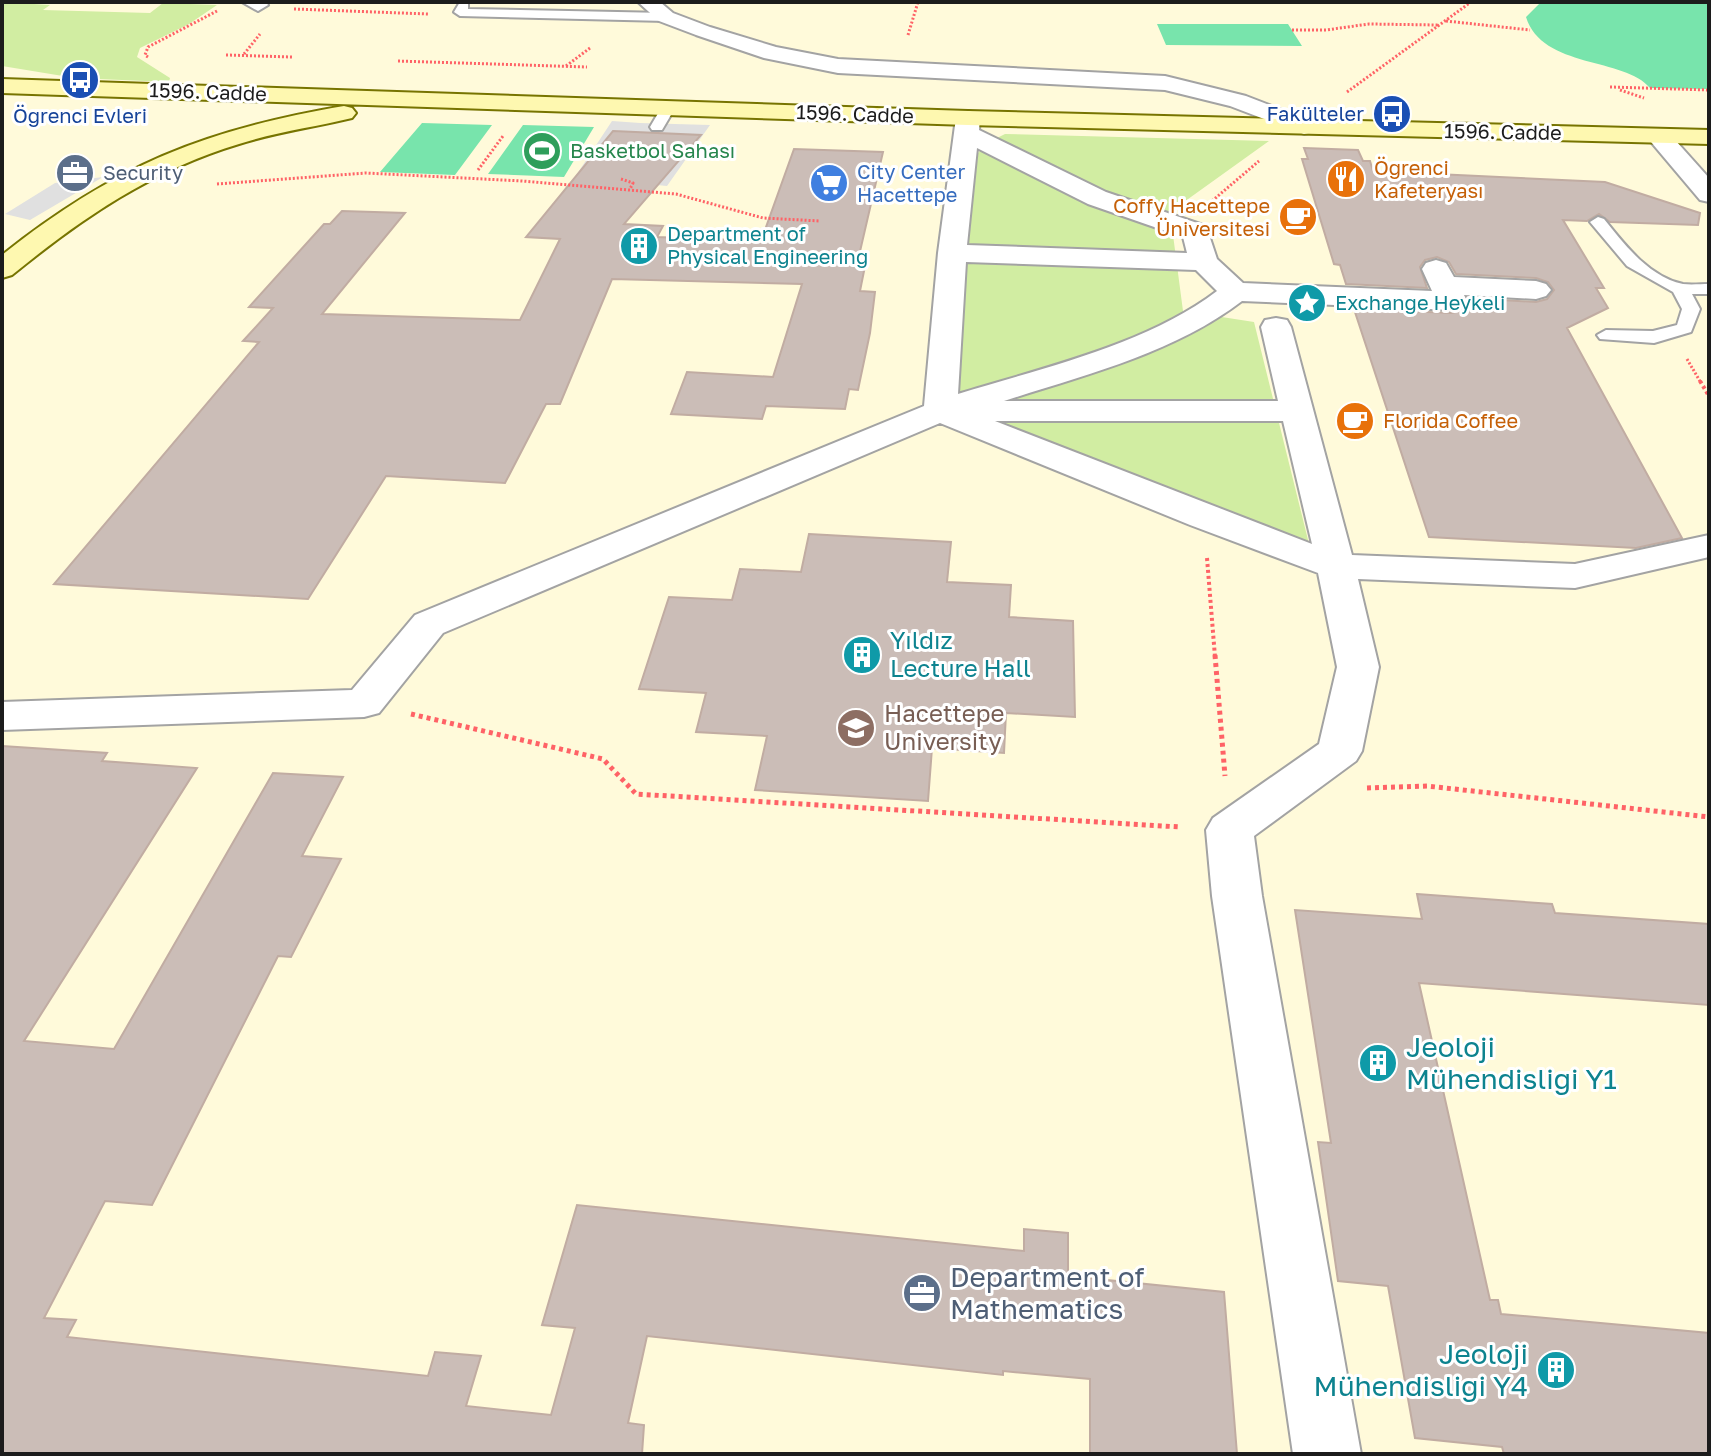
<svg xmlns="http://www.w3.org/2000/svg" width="1711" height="1456" font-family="'Golos Text',sans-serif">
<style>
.education{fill:#fffada}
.grass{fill:#d1eda2}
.pitch{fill:#78e4ac}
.parking{fill:#e0e0e0}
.building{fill:#cbbdb7;stroke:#c1aca2;stroke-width:2}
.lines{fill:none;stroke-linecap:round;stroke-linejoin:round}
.lane-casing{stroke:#a3a3a3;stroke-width:4}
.street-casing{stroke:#a3a3a3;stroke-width:4}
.secondary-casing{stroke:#777400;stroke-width:4}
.path-far2{stroke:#ff6266;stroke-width:3;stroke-dasharray:2 2;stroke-linecap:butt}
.path-far1{stroke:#ff6266;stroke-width:4;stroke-dasharray:3 3;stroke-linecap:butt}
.path{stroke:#ff6266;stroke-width:5;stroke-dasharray:4 4;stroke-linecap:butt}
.lane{fill:#fff;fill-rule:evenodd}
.street{fill:#fff;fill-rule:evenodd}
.secondary{fill:#fef8b0;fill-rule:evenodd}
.labels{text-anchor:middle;stroke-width:6;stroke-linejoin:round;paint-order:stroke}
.far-street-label{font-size:20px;fill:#1c1c1c;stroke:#fff}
.far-transit-label{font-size:20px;fill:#164399;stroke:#fff;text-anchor:end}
.far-leisure-label{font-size:20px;fill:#27864d;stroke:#fff;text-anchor:start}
.far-food-label{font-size:20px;fill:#c56008;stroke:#fff;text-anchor:start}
.far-shop-label{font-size:20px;fill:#366cbe;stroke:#fff;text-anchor:start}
.far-service-label{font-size:20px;fill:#4e5e75;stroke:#fff;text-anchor:start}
.far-culture-label{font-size:20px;fill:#0d838f;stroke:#fff;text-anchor:start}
.culture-label{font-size:24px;fill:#0d838f;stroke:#fff;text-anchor:start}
.education-label{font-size:24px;fill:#785e54;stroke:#fff;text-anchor:start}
.near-culture-label{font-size:28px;fill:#0d838f;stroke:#fff;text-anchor:start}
.near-service-label{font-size:28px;fill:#4e5e75;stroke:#fff;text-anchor:start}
</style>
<rect width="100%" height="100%" fill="#efe8e1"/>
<path class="education" d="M2,2H1709V1454H2Z"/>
<path class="grass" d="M2,2L50,5L43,10L150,13L163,3L217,5L189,24L140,48L137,57L170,78L169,82L75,78L2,66Z
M1005,134L1269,141L1170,212L1183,311L1254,322L1309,544L986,420L953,392L978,153L987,143Z"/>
<path class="pitch" d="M1541,2H1709V89L1650,88C1625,57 1542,69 1526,17Z
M1157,24H1288L1302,46L1166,45Z
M422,123L492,125L455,175L380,172Z
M523,125L594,127L564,177L488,174Z"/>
<path class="parking" d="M612,121L640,123L710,125L667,186L575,177Z
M103,177L30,220L5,214L55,183Z"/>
<path class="building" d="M613,131L701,135L624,224L663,226L657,237L761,241L794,149L883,152L858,260L866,261L860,291L875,292L870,333L858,390L849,389L845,409L766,406L762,419L671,414L687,372L773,377L802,284L612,279L560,404H546L505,483L386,476L308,599L54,584L259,342L243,341L273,308L249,307L324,224H330L342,211L405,213L322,314L520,320L560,239L526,237Z
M1304,148L1358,150L1363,161H1370L1373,171L1605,182L1700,213L1698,225L1610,222L1599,214L1587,221L1563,220L1604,288H1596L1608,308L1567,328L1682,538L1636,548L1429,537L1354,309L1452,313L1466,309L1469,298L1536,302L1547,299L1554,290L1548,282L1536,278L1456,274L1449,262L1437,257L1425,260L1420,267L1427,288L1346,284L1340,265L1334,264L1302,159H1308Z
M809,534L951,542L947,582L1011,585L1009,617L1073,621L1075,717L1006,713L1004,753L932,748L928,801L755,790L767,736L696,732L706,693L639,689L669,597L732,600L740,569L801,572Z
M2,746L107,753L102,761L197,768L24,1041L114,1049L273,773L343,777L302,856L341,859L291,957L278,956L152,1205L105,1201L44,1318L76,1320L67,1337L428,1376L435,1352L481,1356L466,1406L551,1415L575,1328L542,1325L577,1205L1024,1251V1229L1068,1233V1276L1224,1292L1237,1454H1090V1379L1003,1371V1375L647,1336L628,1423L644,1425L642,1454H2Z
M1417,894L1552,904L1555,913L1709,924V1005L1419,983L1490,1300H1498L1501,1314L1709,1333V1454H1504L1502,1447L1415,1438L1388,1286L1338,1281L1318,1142L1331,1143L1295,910L1422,919Z"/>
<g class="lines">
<defs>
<path id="lane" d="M460,2H468V9L666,13L672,17L666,21L460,16L454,12Z
M668,104L675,108L662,130H652L650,127L663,105Z
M1598,217L1604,219C1624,244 1649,277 1683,284C1691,285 1701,284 1709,284V294H1692L1700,309L1691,332L1654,343L1600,339L1597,335L1606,330L1653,331L1677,325L1682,309L1673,292L1627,266L1590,222Z"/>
<path id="street" d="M242,2H266L268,5L258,11Z
M638,2H660L673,13L710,27L776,47L838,59L1165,76L1246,96L1313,122L1316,127L1313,132L1304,134L1230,106L1165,90L838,73L764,58L696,35L659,21Z
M968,111L976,113L980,118L979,130L1106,192L1206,226L1217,259L1243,283L1432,291L1422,269L1426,263L1436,260L1446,263L1454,277L1536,281L1546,284L1551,290L1546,296L1536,299L1464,295L1467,301L1463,307L1452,310L1242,301C1174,353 1085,375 1004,401H1278L1261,327L1265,320L1276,318L1287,320L1291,327L1352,555L1575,564L1709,535V557L1575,588L1358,579L1379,667L1362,751L1356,761L1254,836L1262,896L1361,1454H1293L1212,896L1206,830L1213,818L1319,744L1337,667L1318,573L1190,525L940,423L443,633L379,713L364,717L2,730V702L352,690L415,615L924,406L938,253L956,118L960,113ZM977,148L1088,204L1183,237L1187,253L967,245ZM966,262L1196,270L1217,291C1146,345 1042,368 958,394ZM995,421H1283L1312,544Z
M1658,129L1667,131L1709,178V202L1700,200L1646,136L1649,131Z"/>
<path id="secondary" d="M2,79L968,111L1709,130V144L968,125L2,93Z
M344,106L352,108L356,113L352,118C315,127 276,132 239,144C152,170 82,218 12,275L2,278V255C114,166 203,130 344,106Z"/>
</defs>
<use href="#lane" class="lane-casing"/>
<use href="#street" class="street-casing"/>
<use href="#secondary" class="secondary-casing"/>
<path class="path-far2" d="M294,9L428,14
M1446,21L1530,30
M1292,30H1326L1369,24L1438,25
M908,35L918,2
M244,54L260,34
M226,55L292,57
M148,57L145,55L148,47L217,11
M398,61L587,67
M566,66L590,48
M1610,87L1709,90
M1620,90L1644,98
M1347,92L1471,2
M478,170L503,136
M621,179L633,183L630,189
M217,184L366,173L522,181L676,194L763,218L820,221
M1212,201L1259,161
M1687,359L1701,383"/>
<path class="path-far1" d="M1700,381L1709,396
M1207,558L1215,657"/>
<path class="path" d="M1215,655L1225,776
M411,714L603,759L636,794L1180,827
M1367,788L1427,786L1709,817"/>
<use href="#lane" class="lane"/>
<use href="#street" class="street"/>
<use href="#secondary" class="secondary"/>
</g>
<defs>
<symbol id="bus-disc" viewBox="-11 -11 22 22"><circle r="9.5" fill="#1a4fb4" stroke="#fff"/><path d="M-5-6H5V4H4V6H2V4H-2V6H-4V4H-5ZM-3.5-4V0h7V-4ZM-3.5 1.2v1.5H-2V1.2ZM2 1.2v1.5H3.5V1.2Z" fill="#fff"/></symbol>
<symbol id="stadium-disc" viewBox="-11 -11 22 22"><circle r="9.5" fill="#2e9e5b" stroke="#fff"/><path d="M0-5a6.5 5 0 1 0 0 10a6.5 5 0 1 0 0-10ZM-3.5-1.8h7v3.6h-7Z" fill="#fff"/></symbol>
<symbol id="office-disc" viewBox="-11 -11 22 22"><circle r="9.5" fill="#5c6f8a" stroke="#fff"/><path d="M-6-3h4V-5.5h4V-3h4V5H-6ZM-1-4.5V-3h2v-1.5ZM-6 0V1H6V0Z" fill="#fff"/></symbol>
<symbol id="restaurant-disc" viewBox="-11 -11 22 22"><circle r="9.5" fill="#e8710a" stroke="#fff"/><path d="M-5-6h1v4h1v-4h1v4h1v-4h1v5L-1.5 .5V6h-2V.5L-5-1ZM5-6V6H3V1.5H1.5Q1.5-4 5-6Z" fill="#fff"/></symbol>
<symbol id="supermarket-disc" viewBox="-11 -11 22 22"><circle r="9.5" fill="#3f7fe0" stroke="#fff"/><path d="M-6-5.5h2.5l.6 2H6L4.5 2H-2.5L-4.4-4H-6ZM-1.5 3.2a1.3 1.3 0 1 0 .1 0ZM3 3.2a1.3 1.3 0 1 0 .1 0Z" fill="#fff"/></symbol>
<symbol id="cafe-disc" viewBox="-11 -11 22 22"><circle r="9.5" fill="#e8710a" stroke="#fff"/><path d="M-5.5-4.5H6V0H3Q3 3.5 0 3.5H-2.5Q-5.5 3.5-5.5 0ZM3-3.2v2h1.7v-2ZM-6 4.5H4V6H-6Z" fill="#fff"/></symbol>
<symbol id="building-disc" viewBox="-11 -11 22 22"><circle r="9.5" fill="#0f9aa8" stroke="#fff"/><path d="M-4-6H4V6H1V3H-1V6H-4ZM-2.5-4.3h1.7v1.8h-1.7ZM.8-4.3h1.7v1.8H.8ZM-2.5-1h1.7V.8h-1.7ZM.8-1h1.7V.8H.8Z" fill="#fff"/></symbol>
<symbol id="sight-disc" viewBox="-11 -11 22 22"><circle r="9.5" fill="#0f9aa8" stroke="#fff"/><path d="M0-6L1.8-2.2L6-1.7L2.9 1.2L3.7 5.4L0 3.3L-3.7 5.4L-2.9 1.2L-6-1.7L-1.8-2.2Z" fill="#fff"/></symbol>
<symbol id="university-disc" viewBox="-11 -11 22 22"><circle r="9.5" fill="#8d6e63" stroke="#fff"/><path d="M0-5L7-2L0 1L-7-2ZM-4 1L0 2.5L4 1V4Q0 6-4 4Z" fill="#fff"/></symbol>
</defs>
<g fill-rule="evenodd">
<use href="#bus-disc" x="58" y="58" width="44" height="44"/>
<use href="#bus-disc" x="1370" y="92" width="44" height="44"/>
<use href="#stadium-disc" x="520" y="129" width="44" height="44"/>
<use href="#office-disc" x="53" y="151" width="44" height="44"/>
<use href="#restaurant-disc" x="1324" y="157" width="44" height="44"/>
<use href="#supermarket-disc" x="807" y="161" width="44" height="44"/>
<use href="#cafe-disc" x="1276" y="195" width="44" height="44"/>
<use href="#building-disc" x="617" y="224" width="44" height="44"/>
<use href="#sight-disc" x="1285" y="281" width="44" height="44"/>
<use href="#cafe-disc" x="1333" y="399" width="44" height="44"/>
<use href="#building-disc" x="840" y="633" width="44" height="44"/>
<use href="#university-disc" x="834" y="706" width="44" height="44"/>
<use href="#building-disc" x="1356" y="1041" width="44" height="44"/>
<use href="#office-disc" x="900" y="1271" width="44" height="44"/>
<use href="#building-disc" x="1534" y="1348" width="44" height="44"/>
</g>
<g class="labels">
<g class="far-street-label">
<text transform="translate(208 92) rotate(2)" y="7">1596. Cadde</text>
<text transform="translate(855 114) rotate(2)" y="7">1596. Cadde</text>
<text transform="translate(1503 132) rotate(1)" y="7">1596. Cadde</text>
</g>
<g class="far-transit-label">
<text x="1364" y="121">Fakülteler</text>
<text x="80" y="123" text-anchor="middle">Öğrenci Evleri</text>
</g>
<g class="far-leisure-label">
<text x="570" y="158">Basketbol Sahası</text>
</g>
<g class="far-food-label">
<text x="1374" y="175">Öğrenci<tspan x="1374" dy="23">Kafeteryası</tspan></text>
<text x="1270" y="213" text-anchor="end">Coffy Hacettepe<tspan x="1270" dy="23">Üniversitesi</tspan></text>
<text x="1383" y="428">Florida Coffee</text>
</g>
<g class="far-shop-label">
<text x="857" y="179">City Center<tspan x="857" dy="23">Hacettepe</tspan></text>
</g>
<g class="far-service-label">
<text x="103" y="180">Security</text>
</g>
<g class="far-culture-label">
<text x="667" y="241">Department of<tspan x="667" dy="23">Physical Engineering</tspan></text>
<text x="1335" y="310">Exchange Heykeli</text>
</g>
<g class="culture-label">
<text x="890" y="649">Yıldız<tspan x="890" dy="28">Lecture Hall</tspan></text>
</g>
<g class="education-label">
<text x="884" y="722">Hacettepe<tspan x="884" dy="28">University</tspan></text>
</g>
<g class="near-culture-label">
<text x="1406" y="1057">Jeoloji<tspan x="1406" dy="32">Mühendisliği Y1</tspan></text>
<text x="1528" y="1364" text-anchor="end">Jeoloji<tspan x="1528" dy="32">Mühendisliği Y4</tspan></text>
</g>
<g class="near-service-label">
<text x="950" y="1287">Department of<tspan x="950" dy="32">Mathematics</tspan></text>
</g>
</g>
<rect width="1711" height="1456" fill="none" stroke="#1c1c1c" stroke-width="8"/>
</svg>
